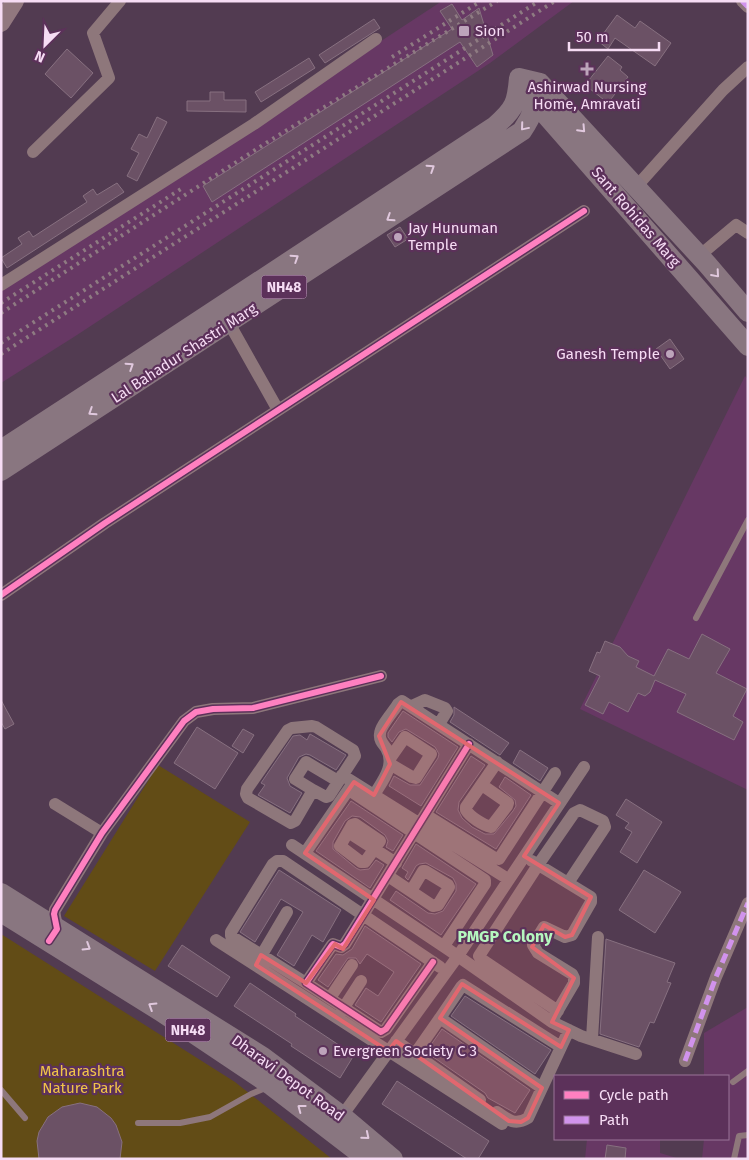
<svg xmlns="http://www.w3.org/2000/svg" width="749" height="1160" font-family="'Fira Sans',sans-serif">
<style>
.built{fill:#673864}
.green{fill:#624c16}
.building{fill:#6b5165;stroke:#877080}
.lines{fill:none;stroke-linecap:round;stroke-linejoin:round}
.service{stroke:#8e777b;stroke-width:6}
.minor{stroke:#8e777b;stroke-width:12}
.secondary{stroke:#92787f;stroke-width:18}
.primary{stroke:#897680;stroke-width:20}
.rail{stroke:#8e7b82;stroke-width:4;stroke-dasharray:2.5 5;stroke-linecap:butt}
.quiet{stroke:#d193ec;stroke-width:5;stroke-dasharray:10 5;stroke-linecap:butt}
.cycleway-casing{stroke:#5c315a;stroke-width:9}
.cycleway{stroke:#ff80c0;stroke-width:6}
.oneway{stroke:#e0c8dd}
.marked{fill:#e1676f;fill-opacity:0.2;stroke:#e1676f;stroke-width:4;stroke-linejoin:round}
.poi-dot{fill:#bda4bb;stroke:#5c315a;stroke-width:2}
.labels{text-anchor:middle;stroke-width:4.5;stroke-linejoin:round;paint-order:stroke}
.shield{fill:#5c315a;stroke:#c8a9c6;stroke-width:1}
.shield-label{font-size:14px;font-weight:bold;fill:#f6dcf4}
.poi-label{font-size:15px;fill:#f6dcf4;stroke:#5c315a;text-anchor:start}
.street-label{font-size:15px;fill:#f6dcf4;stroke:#5c315a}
.park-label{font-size:15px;fill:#f0c448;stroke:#5c315a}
.neighbourhood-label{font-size:16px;font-weight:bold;fill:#b5f7bf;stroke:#5c315a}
</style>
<rect width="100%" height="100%" fill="#523b51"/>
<path class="built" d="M442,1H574L490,63L77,335L1,383V283L270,114Z
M745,376L748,379V790L580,709Z
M748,1007V1159H702L704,1139H728V1076H704V1033Z
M587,1139H660V1153L680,1159H585Z"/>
<path class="green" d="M158,765L250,822L155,971L64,916Z
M1,934L235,1082L332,1159H1Z"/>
<path class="building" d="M452,4L462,20L479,8L493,55L477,67L460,42L212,202L203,186L452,29L440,11Z
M617,15L635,28L640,21L671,43L655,66L615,38L608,49L598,41Z
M374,19L380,28L325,63L319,55Z
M67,49L93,73L71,98L45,74Z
M608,56L622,67L620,70L628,77L608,103L585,85Z
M309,58L315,68L261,102L255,92Z
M210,92H224V100H246V112L187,111V101H210Z
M157,117L167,122L137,181L127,176L139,153L131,149L139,134L147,138Z
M117,183L124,192L7,268L1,258L22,244L18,238L29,231L33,237L87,202L83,196L93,189L97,195Z
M400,227L408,239L395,247L387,235Z
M670,339L684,359L670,369L656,349Z
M702,634L730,649L716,673L747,689L733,716L743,722L734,740L677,712L686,694L655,680L650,692L645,696L638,693L628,712L609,702L603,714L585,705L600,676L589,671L597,652L600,653L605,641L620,647L628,656L639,661L636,667L654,676L668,649L689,659Z
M1,700L14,724L5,729L1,722Z
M454,707L509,743L500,755L450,722L454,715Z
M403,711L458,747L421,806L389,786L394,776L410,785H420L438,758L439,754L435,747L406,729L399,732L392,742L388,737V733Z
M197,727L238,753L215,789L174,763Z
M243,729L254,735L243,753L232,746Z
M310,734L346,755L336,770L310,755L306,754L299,757L287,778L290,786L302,793L290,813L258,795L265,785L261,783L293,736L300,735L307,740Z
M520,750L548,768L540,781L513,763Z
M471,756L485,765L459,802L458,810L462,818L472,827L485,834H494L513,811L516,806L515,800L499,787L505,777L531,795L496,849L436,812Z
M626,799L662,822L637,863L620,852L632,832L625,828L629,823L616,815Z
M351,801L403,835L393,851L386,847L388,841L385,835L360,817L352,816L345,821L333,842V849L356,868L360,870L369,869L376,860L384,865L370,888L316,851Z
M416,844L476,884L441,935L390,900L396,891L428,913L435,914L443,911L456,891V884L453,878L426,863L419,864L416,866L408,880L405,877L408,872L402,868Z
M279,870L341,910L323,942L312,935L294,966L277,955L303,912L281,899L255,942L240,932Z
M644,870L681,892L655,933L619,910Z
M365,926L421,964L381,1022L355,1005L366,988L378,996L394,972L367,954L360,964L356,958H348L328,987L318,980L336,954L343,955L352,949Z
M606,939L675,963L667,982L671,983L654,1023L650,1022L639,1047L600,1034Z
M182,945L230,977L217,997L168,966Z
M250,983L296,1014L295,1016L354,1055L340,1078L291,1046L292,1044L234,1006Z
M465,996L551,1050L535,1074L451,1016Z
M442,1029L530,1090L515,1113L488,1098L485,1093L426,1052Z
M397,1081L489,1141L478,1159H467L382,1104Z
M80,1103L97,1107L111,1118L116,1125L122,1142L120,1159H39L37,1141L39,1132L48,1117L62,1107Z
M607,1145L626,1148L625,1159H605Z"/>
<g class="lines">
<path class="service" d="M696,618L748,520
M733,1082L748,1071
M1,1090L25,1118
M138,1123H180L210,1117L251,1094L268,1087
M734,1159L739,1136L748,1135"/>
<path class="minor" d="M742,1L748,7
M33,152L109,78L93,33L120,1
M636,187L723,90L748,67
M699,256L736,225L748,233
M1,285L254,124L376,39
M229,323L278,410
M1,595L105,523L584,211
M412,706L425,700L445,708L447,711L439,724
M312,726L316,727L353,750L355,756L329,796L326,797L313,790L295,821L291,823L248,798L246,794L247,789L288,730L292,728Z
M390,764L412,777L416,778L431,754L405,737L391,757
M342,775L508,879
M482,785L508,803L507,806L491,827C483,825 470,817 466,810V807L497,762
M313,790L295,779L306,762L338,781
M349,790L485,880V884L444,946
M374,795C383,780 396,765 386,748C383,744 379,740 380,734C380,726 394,711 398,704L402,701L559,803
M55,804L102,833
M426,815L495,858L499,859L555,773
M355,824L380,841L365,862H361L340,846L352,825Z
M348,832L396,863
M292,845L449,950L552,1022L581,1036L636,1054
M305,853L353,783
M532,861L591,897V902L572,935L565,937L544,927L533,945L538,953L572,974L574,978V983L554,1017
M388,876L433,906L438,905L449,887L448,885L425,871H423L411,891
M56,930C59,924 53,917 55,910L102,833L184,721L196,712L213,709L253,708L381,676
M216,940L502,1124
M433,962L386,1029L381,1032L306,983L332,945L333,944L341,947L345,944L469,744
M257,963L287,912
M306,983L231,936V932L273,864L277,861H283L440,967
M330,998L352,965
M558,1011L481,959L479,956L538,865L574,813L580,810L603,821L605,827L568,883
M339,1015L361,981
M440,1018L461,987L463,985L561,1047
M592,1039L598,937
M396,1041L480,1100
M415,1054L440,1018L542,1088
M685,1061L716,977L748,903
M497,1112C508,1120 515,1126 528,1118L569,1030
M339,1120L458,956L584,767"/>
<path class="secondary" d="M1,23L15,1"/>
<path class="primary" d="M525,101L537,105L748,346
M1,450L138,361L495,126C515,109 517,102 519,78L540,83L707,264L748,312
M1,471L522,131C533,115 537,102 540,83
M1,893L263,1057L342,1116L393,1159
M1,912L160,1011L272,1086L367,1159"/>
<path class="rail" d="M392,57L481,1
M1,303L181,189
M1,313L266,143L497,1
M1,343L539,1
M1,354L555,1"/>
<path class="quiet" d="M742,1L748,7
M685,1061L716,977L748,903"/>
<defs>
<path id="cycleway" d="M1,595L105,523L584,211
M49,941L57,929L54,914L55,910L102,833L184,721L196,712L213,709L253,708L381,676
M433,962L386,1029L381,1032L306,983L332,945L333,944L341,947L345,944L469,744"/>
</defs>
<use href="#cycleway" class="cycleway-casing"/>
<use href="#cycleway" class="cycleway"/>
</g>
<defs><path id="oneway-chevron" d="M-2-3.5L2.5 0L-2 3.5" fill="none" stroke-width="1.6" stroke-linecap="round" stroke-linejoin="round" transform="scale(1.25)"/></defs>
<g class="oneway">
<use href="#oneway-chevron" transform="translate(524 127) rotate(130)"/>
<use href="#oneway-chevron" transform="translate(582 129) rotate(47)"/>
<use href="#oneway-chevron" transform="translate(431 168) rotate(-33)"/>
<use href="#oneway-chevron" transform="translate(390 218) rotate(147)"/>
<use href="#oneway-chevron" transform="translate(295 258) rotate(-33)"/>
<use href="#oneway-chevron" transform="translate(716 274) rotate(49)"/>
<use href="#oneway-chevron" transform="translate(130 366) rotate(-33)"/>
<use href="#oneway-chevron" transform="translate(92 412) rotate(147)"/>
<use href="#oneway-chevron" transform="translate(87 947) rotate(32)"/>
<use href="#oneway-chevron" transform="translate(152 1006) rotate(-148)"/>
<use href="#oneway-chevron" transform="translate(301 1108) rotate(-143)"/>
<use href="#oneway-chevron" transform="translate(366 1136) rotate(40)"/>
</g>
<path class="marked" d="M401,702L559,803L524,856L591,897L572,935L565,937L544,925L532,947L574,978L552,1022L569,1030L561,1047L462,984L440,1018L542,1088L528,1118L521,1122L509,1121L396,1041L388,1051L256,965L261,955L306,983L335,944L343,949L374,900L305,853L354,782L374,795L390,764L379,736Z"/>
<g class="poi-dot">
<rect x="458" y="25" width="12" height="12" rx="2.5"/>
<path d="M584.5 61.5h5v5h5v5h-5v5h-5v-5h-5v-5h5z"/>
<circle cx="398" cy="237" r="5"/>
<circle cx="670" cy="354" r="5"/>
<circle cx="323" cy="1051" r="5"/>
</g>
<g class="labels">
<g class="shield">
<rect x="261.5" y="275.5" width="45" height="23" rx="4"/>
<rect x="165.5" y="1018.5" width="45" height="23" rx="4"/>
</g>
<g class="shield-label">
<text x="284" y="292">NH48</text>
<text x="188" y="1035">NH48</text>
</g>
<g class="poi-label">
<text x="475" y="36">Sion</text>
<text x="587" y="92" text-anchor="middle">Ashirwad Nursing<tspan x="587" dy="17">Home, Amravati</tspan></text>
<text x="408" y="233">Jay Hunuman<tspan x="408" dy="17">Temple</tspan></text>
<text x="660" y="359" text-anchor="end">Ganesh Temple</text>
<text x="333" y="1056">Evergreen Society C 3</text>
</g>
<g class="street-label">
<text transform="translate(636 217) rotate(49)" y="5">Sant Rohidas Marg</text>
<text transform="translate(184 353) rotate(-33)" y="5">Lal Bahadur Shastri Marg</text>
<text transform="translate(288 1078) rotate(36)" y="5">Dharavi Depot Road</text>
</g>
<g class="park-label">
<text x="82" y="1076">Maharashtra<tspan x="82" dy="17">Nature Park</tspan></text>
</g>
<g class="neighbourhood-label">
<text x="505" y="942">PMGP Colony</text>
</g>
</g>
<rect width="749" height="1160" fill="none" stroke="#f6dcf4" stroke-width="5"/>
<rect x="554" y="1075" width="175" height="65" fill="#5c315a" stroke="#9a7598"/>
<rect x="564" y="1091" width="25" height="8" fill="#ff80c0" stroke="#9a7598"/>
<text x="599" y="1100" font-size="15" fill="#f6dcf4">Cycle path</text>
<rect x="564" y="1116" width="25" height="8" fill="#d193ec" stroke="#9a7598"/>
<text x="599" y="1125" font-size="15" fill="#f6dcf4">Path</text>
<g transform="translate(45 45) rotate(204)" stroke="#5c315a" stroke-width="4" paint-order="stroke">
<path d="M0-4L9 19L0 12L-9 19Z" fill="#f6dcf4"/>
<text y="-8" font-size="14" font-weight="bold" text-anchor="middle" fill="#f6dcf4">N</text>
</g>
<path d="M569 42v8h90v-8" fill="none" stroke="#f6dcf4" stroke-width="2.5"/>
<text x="576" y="42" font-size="15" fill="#f6dcf4" stroke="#5c315a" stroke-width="4" paint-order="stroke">50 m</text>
</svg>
